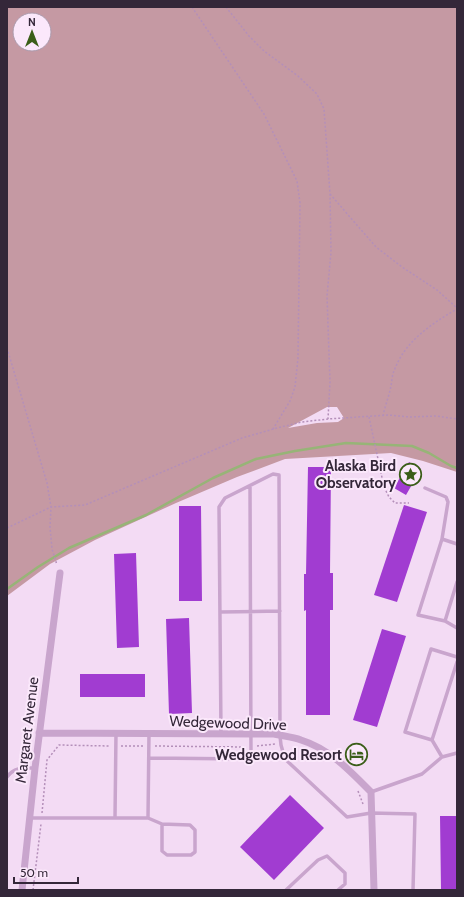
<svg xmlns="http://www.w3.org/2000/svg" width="464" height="897" font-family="Cabin,sans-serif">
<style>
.green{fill:#c599a3;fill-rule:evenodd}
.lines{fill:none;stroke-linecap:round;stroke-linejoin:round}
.stream{stroke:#97b477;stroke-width:2.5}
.building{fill:#a13cd1}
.path{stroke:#b48fb9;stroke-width:1.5;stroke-dasharray:2 2;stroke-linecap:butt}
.service{stroke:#c9a5cd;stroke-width:3.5}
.minor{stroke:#c9a5cd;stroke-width:7}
.labels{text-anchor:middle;stroke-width:4;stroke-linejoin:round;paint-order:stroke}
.poi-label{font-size:15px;font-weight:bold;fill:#342739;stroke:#fbe8fb;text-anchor:end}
.street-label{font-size:15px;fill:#342739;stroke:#fbe8fb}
</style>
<rect width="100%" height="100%" fill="#f3dbf4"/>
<path class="green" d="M7,7H457V472L423,461L391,453L285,459L237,477L176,503L95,540L50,564L7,596ZM20,20H44V44H20ZM327,407H337L344,418L338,422L317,423L288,428Z"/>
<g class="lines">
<path class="stream" d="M7,589L38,567L69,548L146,515L213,478L256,459L295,451L346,443L412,446L429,453L451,466L457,468"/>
</g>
<path class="building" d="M409,462L421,469L406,495L394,488Z
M308,467H331L330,573H333V610H330V715H306V610L304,611V574H306Z
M404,505L427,512L397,602L374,595Z
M179,506H201L202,601H179Z
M136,553L139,647L117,648L114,554Z
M189,618L192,713L169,714L166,619Z
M382,629L406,636L377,727L353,720Z
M80,674H145V697H80Z
M290,795L324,828L274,880L240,847Z
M440,816H457V890H441Z"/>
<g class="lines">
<path class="path" d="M192,7L264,114L297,181L300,203L298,358L295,387L290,401L273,429
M226,7L249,36L264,51L298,76L317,94L324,109L330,194L331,252L327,296L330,382L328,419
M330,194L376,247L402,267L437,290L457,308
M7,348L47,483L51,507L50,527L52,549L57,565
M383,416C385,406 389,396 391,386C392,381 392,375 394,371C405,341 431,324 457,309
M369,417L384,487L389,497L395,503H409
M7,528L51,507L85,505L242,438L277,428L302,422L328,419L388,415L410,417L436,416L457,419
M121,746H143
M155,746L245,747
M257,746L275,744
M358,791L363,804
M42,813L47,760L59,745L109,746
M33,890L41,824"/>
<path class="service" d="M425,488L446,497L448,502L442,539
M457,582L445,621L457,628
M220,612L280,611
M445,621L418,615L442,539L457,544
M457,657L431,649L405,732L432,740L442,757L457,753
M116,733L115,818H148L149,733
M221,733L219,507L225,498L273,474L279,475L280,736L281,745L285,759L347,817L371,813L415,814L413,890
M432,740L457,662
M150,758L247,759L251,756L250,486
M7,777C14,767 24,768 35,768
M371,792L422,774L442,757
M30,818H115
M148,818L162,824V851L167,855H191L195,852V830L190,825L162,824
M286,890L318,860L327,856L345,873V884L338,890"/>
<path class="minor" d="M39,733L274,734C283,736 293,737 301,740C330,749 350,771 371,792L374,890
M22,890L35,768L60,573"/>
</g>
<defs>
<symbol id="sight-ring" viewBox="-11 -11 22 22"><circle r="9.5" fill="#fbe8fb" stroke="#3b5e19" stroke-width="1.5"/><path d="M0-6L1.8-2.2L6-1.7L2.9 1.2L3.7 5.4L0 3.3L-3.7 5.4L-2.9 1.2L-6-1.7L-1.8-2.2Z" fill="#3b5e19"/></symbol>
<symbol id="hotel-ring" viewBox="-11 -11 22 22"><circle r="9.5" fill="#fbe8fb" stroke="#3b5e19" stroke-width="1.5"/><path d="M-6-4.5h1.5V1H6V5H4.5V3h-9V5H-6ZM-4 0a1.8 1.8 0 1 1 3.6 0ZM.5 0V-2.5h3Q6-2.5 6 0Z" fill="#3b5e19"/></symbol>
</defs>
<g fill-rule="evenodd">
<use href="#sight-ring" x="398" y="462" width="25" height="25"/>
<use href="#hotel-ring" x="344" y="742" width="25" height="25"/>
</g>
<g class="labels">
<g class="poi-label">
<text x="396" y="471">Alaska Bird<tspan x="396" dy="17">Observatory</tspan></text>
<text x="342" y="760">Wedgewood Resort</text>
</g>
<g class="street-label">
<text transform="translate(228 723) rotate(2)" y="5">Wedgewood Drive</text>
<text transform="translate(27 730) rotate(-83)" y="5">Margaret Avenue</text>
</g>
</g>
<rect width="464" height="897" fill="none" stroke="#342739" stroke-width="16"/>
<g transform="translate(32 32)"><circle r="19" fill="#fbe8fb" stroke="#ab9bad"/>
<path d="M0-3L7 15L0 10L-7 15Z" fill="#3b5e19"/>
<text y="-6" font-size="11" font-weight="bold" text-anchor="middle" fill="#342739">N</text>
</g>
<path d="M14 877v6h64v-6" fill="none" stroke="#342739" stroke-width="2"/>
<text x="20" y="877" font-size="12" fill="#342739" stroke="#fbe8fb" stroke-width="3" paint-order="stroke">50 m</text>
</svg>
